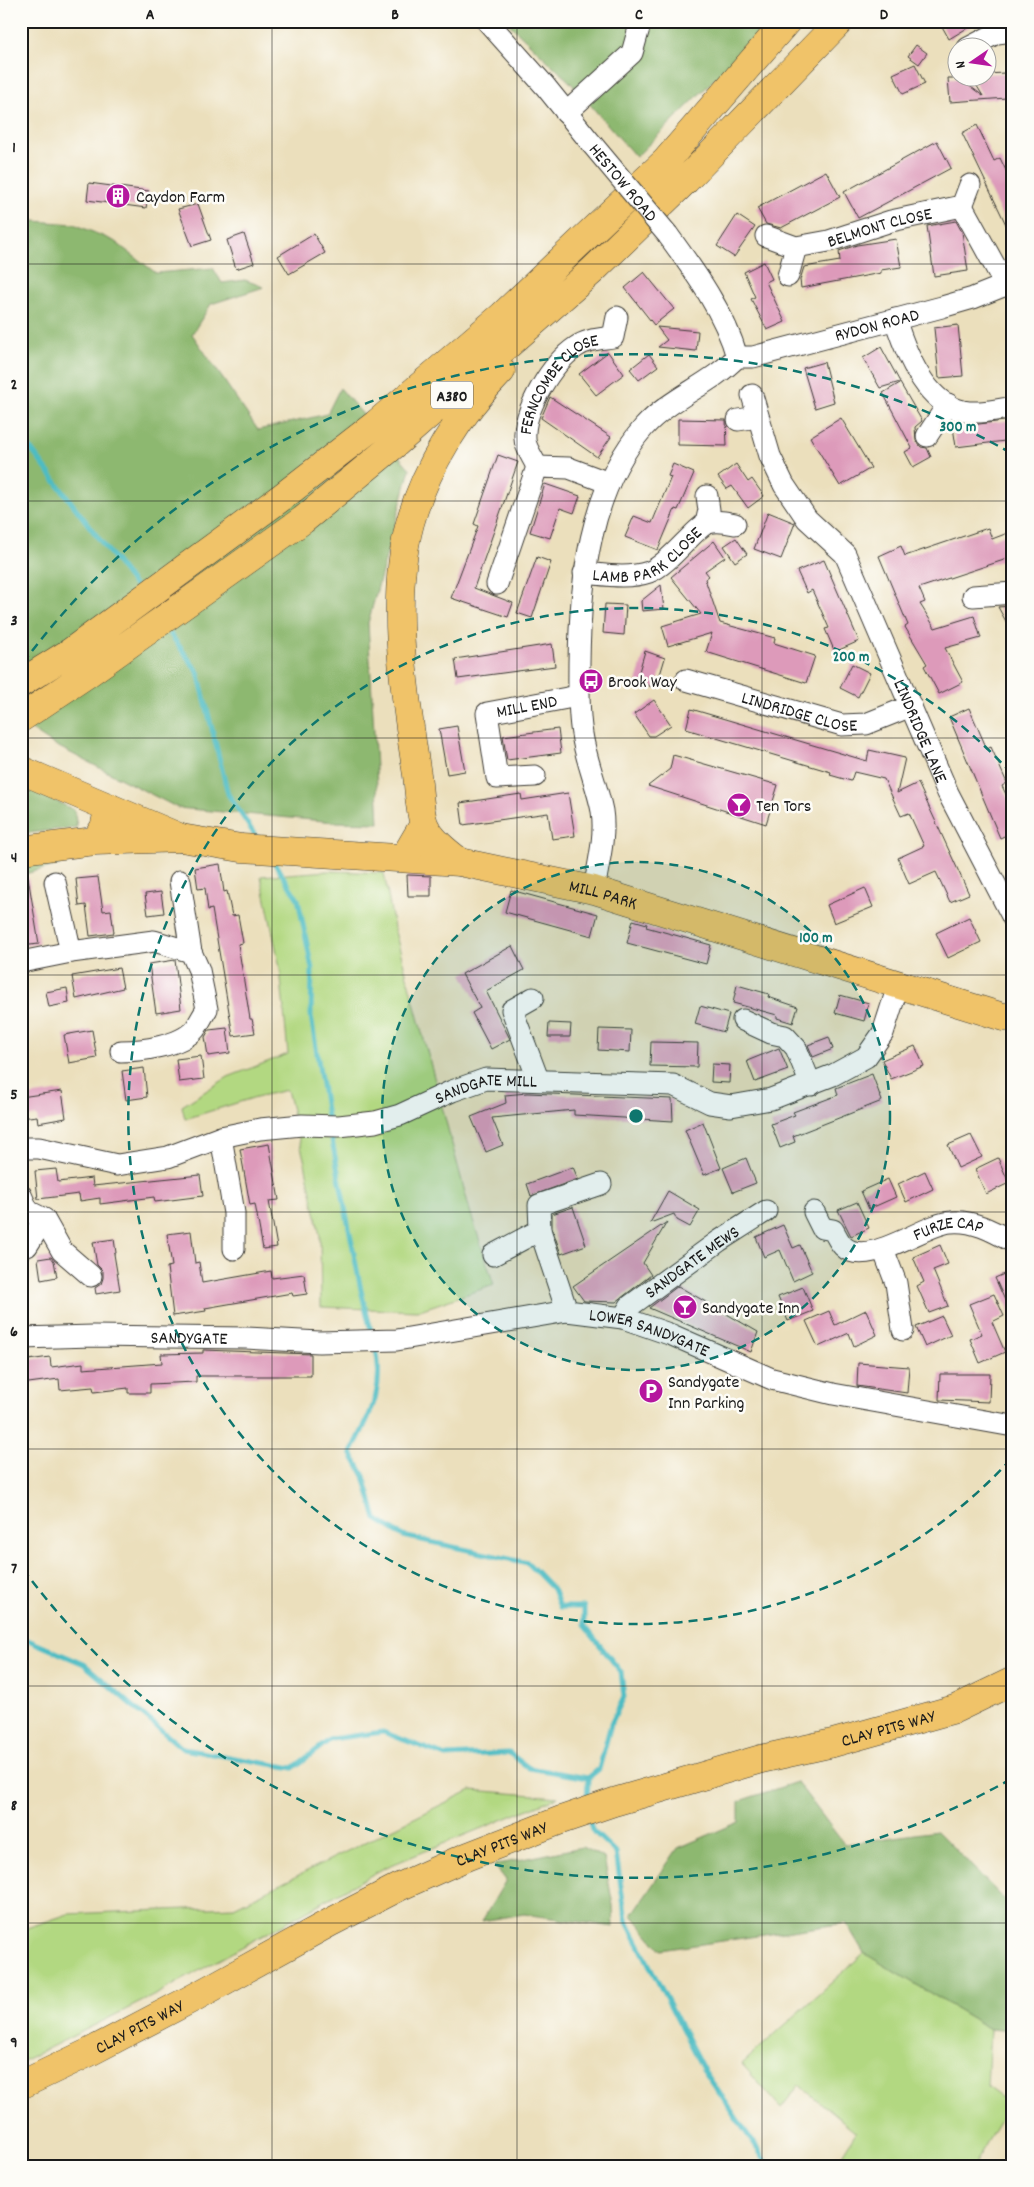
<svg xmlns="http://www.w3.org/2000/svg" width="1034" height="2187" font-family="Dekko,sans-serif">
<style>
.green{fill:#b2d881;stroke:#677a4e}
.forest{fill:#8db86f;stroke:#546a46}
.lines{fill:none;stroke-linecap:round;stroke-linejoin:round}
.stream{stroke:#4dbcc3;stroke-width:5}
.building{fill:#dd9aba}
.minor-casing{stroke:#3b3934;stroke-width:23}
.major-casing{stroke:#3b3934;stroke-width:29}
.highway-casing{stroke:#3b3934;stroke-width:29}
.minor{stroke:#fff;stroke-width:21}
.major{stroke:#f0c369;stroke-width:28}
.highway{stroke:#f0c369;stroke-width:28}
.minor-bridge-casing{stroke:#3b3934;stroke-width:23;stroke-linecap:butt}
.minor-bridge{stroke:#fff;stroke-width:21}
.grid{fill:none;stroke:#1c1c1c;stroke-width:1;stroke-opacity:0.55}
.ring{fill:none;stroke:#0f766e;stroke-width:2.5;stroke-dasharray:9 6}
.labels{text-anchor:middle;stroke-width:5;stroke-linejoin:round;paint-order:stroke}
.shield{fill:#fdfcf7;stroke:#605f5e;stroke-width:1}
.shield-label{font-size:16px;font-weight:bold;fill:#1c1c1c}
.street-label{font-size:18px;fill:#1c1c1c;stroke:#fdfcf7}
.poi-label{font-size:18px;fill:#1c1c1c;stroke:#fdfcf7;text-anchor:start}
.centre{fill:#0f766e;stroke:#fdfcf7;stroke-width:2.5}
.ring-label{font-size:15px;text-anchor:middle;font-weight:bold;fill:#0f766e;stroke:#fdfcf7;stroke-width:5;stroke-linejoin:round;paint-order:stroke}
.neatline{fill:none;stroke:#1c1c1c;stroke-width:2}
.grid-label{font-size:16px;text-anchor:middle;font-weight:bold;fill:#1c1c1c}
</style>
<rect width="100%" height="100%" fill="#fdfcf7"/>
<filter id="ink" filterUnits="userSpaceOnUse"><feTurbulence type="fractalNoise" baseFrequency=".02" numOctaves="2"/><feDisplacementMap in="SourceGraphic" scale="10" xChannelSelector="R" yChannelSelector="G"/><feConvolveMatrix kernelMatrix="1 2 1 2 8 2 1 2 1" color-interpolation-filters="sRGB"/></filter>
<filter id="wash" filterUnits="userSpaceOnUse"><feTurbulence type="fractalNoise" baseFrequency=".0096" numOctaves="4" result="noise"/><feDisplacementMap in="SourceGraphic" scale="20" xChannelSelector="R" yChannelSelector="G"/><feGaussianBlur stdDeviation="1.12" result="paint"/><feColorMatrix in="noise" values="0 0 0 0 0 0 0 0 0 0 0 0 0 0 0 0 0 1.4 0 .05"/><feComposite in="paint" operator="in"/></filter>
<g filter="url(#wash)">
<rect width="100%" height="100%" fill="#ebdfbc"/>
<path class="green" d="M328,871L384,873L394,928L470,1211L494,1285L417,1311L321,1307L320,1236L305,1163L287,1090L256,1097L185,1119L182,1106L228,1077L288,1054L280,968L261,876Z
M471,1790L558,1797L384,1868L159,1993L21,2062V1930L68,1914L234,1907Z
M864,1953L990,2029L987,2087L1010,2104L973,2166H835L856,2132L799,2085L781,2108L742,2064Z"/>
<path class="forest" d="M506,21H763L766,25L731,63L636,157L572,84Z
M21,220L74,224L114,241L156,273L213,268L222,283L245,280L264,287L211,304L192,334L258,430L327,414L340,388L410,469L368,623L379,823L335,822L178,808L53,744L21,723Z
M21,784L74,810L77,827L21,834Z
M107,852L21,875V862Z
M797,1782L844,1844L937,1831L1013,1908V2031L990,2029L864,1953L846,1923L661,1950L632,1915L678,1848L739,1822V1801Z
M582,1847L604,1858L613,1905L614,1927L524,1914L482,1921L506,1880L494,1865Z"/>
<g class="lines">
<path class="stream" d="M21,436L134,585
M171,635L198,672L228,794L255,835
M275,864L298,899L312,969L311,1016L328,1122
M330,1130L361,1290L372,1335
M375,1345C386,1389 370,1415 351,1453L364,1476L376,1519L403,1536L528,1563L553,1589L560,1607H584V1625L621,1672L624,1697L611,1724L599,1769L588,1778
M21,1637L84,1664L183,1749L293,1768L331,1739L383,1732L446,1756L509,1753L529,1768L588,1778L587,1803
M589,1819L592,1830L616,1853L626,1920L703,2069L769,2166"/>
</g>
<g id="blocks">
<path class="building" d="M939,21H979L949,39Z
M916,45L927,53L919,64L908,56Z
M915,64L925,84L903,94L893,74Z
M1005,73L1007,98L950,102L948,78H959L983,96L972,78H986V74Z
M977,125L994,161L1000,158L1013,185V239L962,133Z
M937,141L951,168L858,218L844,192Z
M826,171L840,197L781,228L766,224L757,208Z
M89,183L149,191L146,208L87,200Z
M198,204L211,240L192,246L178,209Z
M737,215L755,227L734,257L717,246Z
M956,221L962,232L968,271L934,276L927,226Z
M244,234L254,263L236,269L227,240Z
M314,234L325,253L289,274L278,256Z
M896,239L901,267L881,270V273L801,288L800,280L804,267L840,261L839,251L857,245Z
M764,262L772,279L766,282L785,322L767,330L751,299L755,297L744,272Z
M644,272L674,309L654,325L625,288Z
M958,325L963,376L939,378L934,328Z
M657,327L698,331L696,351L658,347L667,340Z
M881,347L900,382L880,388L863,358Z
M608,352L624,374L596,395L579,374Z
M649,354L658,366L639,380L630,369Z
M824,362L834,402L815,408L803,368Z
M900,383L922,421L915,427L916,441L921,447L927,448L931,457L913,467L905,452L912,448L883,393Z
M550,397L611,437L597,457L541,418Z
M841,418L871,468L840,486L810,437Z
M678,419L726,420L727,446L678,445Z
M1013,420V440L956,447L953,427Z
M498,455L518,462L474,588L513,603L508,617L451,598L478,526L474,524Z
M673,464L694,473L678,510L675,509L658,550L625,537L634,516L652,523L671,477L668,476Z
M736,464L748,482L752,479L764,496L748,508L732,486L727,489L718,477Z
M545,484L580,496L574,513L560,508L550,538L530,532Z
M768,512L795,523L781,559L754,549Z
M988,528L992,539L1013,531V557L919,588L925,602L920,604L935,628L974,616L981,638L945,648L963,682L939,694L924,666L927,664L905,627L908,625L879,556L901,546L905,556Z
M736,538L747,554L735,562L724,546Z
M714,541L725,557L705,571L709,576L705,579L720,623L775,638L774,643L815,656L806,683L706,652L712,633L668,646L662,626L701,614L671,577Z
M537,557L551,562L532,618L517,613Z
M824,560L859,641L839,650H834L825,629L829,628L812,590L807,593L797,571Z
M661,585L664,609L642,611L641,601Z
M605,604L626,605L624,635L603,633Z
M1013,606V634L998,607Z
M552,644L555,666L458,679L455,659Z
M645,651L665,658L656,688L636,682Z
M852,664L870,673L858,697L840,688Z
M654,700L671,725L654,736H649L634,714Z
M969,708L987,749L991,747L1007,783L1002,786L1013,809V832L1000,838L949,717Z
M691,709L867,761L869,750L905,758L897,793L918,783L969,894L950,902L936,872L909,884L898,858L924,846L909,813L901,816L884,779L854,772L851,781L830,775L831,772L686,729Z
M457,726L465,771L447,774L439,729Z
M558,729L561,753L507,760L503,736Z
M673,755L778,785L766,824L648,786L670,769Z
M568,793L575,836L552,839L548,813L463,825L460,803L521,794L522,800Z
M220,864L224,892L227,891L232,916L238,915L243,943L238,944L250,1019H252L255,1033L233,1036L212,909L208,910L205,888L198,889L195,868Z
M407,875L431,876V896H408Z
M21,877H28L39,944L21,946Z
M98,877L103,911L111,910L114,933L90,936L86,905L79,906L76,879Z
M865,888L873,907L834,923L827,905Z
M511,890L598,914L592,936L505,912Z
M161,892L164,913L148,915L145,894Z
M969,917L981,942L948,958L936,933Z
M633,920L647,924L646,927L711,945L706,964L627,943Z
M512,946L524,970L486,991L510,1039L491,1049L472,1013L480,1008L462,974Z
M175,960L181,1009L156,1013L149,964Z
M119,968L123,988L76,999L72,976Z
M737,985L769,994L768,997L798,1007L793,1023L777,1018V1015L733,1003Z
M67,988L69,1003L49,1007L46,992Z
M840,995L869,1003L864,1021L835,1013Z
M700,1006L729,1014L724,1032L695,1024Z
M549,1023L571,1024L570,1037H548Z
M227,1028L230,1053L208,1056L205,1037L209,1030Z
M599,1029L631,1030L630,1052L598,1050Z
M92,1030L97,1058L69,1063L64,1035Z
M829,1037L833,1049L813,1057L808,1045Z
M651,1042L698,1043L697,1067L650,1066Z
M915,1046L924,1066L891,1079L882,1060Z
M779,1048L788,1070L755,1082L747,1061Z
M201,1056L204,1079L179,1082L176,1059Z
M712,1064L730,1065L729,1083L711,1082Z
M144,1068L147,1097L126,1100L122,1071Z
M872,1074L882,1101L793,1136L795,1142L780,1148L771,1124L795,1115L793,1112L838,1095L836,1088Z
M62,1091L66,1118L38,1123L37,1116L21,1118V1097Z
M527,1093L672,1099L673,1121L574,1115V1110L492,1118L503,1145L486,1152L471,1117L506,1103L505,1095Z
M703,1122L721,1168L704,1175L685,1130Z
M971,1135L982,1157L958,1168L948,1145Z
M269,1144L279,1200L269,1201L277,1247L263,1249L255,1204L250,1205L240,1149Z
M746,1158L756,1183L733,1192L723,1168Z
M998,1158L1009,1183L986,1194L975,1169Z
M573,1167L578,1179L531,1196L527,1184Z
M56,1169L58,1182L92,1178L93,1186L200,1175L203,1196L155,1202L154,1197L100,1204V1198L80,1201L79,1194L38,1199L35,1171Z
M925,1171L933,1189L906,1202L898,1184Z
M888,1179L896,1197L869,1209L861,1191Z
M668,1191L700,1210L690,1227L677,1220L674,1214L650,1223Z
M857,1202L869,1228L851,1236L838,1210Z
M573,1207L586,1245L561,1254L552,1228V1214Z
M667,1222L643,1263L651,1275L616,1302L584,1301L573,1286Z
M783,1225L793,1248L800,1245L812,1272L793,1281L780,1250L764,1257L756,1237Z
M191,1231L195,1263L199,1262L202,1283L271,1271L272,1278L304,1274L307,1294L293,1296L292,1293L205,1308L206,1311L173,1316L167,1267L172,1266L167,1234Z
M114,1239L116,1253L114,1254L120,1290L96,1294L95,1288L101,1284L103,1278V1271L97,1265L93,1242Z
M940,1245L948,1264L933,1270L948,1306L929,1313L917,1286L924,1282L913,1257Z
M51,1257L54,1261L57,1277L41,1280L38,1259Z
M1013,1270V1318L995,1278Z
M678,1286L758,1332L751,1352L649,1308Z
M803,1287L813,1311L788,1321L778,1297Z
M994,1294L1004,1316L992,1322L1005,1352L980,1363L970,1339L982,1334L969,1304Z
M866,1310L877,1335L854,1346L849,1333L818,1347L806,1321L829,1311L835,1325Z
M942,1316L951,1335L925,1347L916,1327Z
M203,1350L311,1354V1376H196V1382L150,1384V1393H128V1388L94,1392L93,1387L60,1390L59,1379L21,1384V1361L50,1357L51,1367L83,1363V1369L162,1363L161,1354L203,1353Z
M858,1363L909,1367L907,1393L857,1386Z
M940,1374H990L989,1402L939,1400Z"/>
</g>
</g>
<g filter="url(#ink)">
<use href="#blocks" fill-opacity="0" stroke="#3b3934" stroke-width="1"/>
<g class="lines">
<defs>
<g id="minor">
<path d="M487,21L545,86L591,143"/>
<path d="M968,48L997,33L1013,31"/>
<path d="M566,113L632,53L641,21"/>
<path d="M962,206L970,185"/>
<path d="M668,235C695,272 725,313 737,357"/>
<path id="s1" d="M766,236L796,247L829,241L891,221L962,206L1006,286"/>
<path d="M788,276L796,247"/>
<path d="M895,319C905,351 925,403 963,411C979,414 997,410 1013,407"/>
<path id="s2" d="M737,357H753L942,307L973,298L1013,282"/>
<path id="s3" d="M752,395L770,456L784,485L807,519L845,554L948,793L1013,918"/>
<path d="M738,420L758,417"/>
<path d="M927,436L948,404"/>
<path id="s4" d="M537,467C534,459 525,448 525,439C523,410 552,363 576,347C587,339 600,339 613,337L617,317"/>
<path d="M706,523L709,510L707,496"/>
<path id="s5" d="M584,573C606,575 628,579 649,572C669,565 695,527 708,523C717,520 726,522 735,524"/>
<path d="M497,584L537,467L569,468L609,483"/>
<path d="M973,596L1013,593"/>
<path id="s6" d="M686,680L842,725L866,724L911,706"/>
<path id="s7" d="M535,776L497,778L487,713L578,696"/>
<path d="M180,881L191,952"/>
<path d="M55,882L71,952"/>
<path d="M594,890C598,865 606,836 602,811C597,785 586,761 582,734C578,711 579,686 579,663C580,583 589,490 644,427C670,398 710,385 737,357"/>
<path d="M21,962L71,952L154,941L191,952L199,970L207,1009C203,1015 199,1023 195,1029C181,1046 141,1051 121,1051"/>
<path d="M533,998L512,1010L538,1079"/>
<path d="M743,1020L771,1033L785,1036L796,1048L811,1085"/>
<path d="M221,1137L234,1213V1249"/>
<path id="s8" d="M21,1148H39L117,1165L168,1157L221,1137L260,1129L302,1125L339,1126L375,1122L400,1115L452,1091L486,1079L673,1085L710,1103L731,1106L771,1099L833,1075L866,1057L883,1033L899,983"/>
<path d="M21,1195L28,1211L44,1219L62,1251L91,1276"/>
<path id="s9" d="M814,1212L822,1228L833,1230C836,1235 839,1242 843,1246C866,1270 925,1223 951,1222C974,1220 993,1231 1013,1242"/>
<path d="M540,1230L539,1205L601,1184"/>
<path d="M27,1246L44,1219"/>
<path d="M883,1249L896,1283L903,1330"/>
<path d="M493,1255L540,1230L567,1311"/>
<path id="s10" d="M623,1318L630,1306L719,1241L766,1211"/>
<path id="s11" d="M21,1338L93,1336L246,1338L319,1342L397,1340L567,1311L623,1318L672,1335L772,1379L833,1394L1013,1426"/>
</g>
<g id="major">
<path id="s12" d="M21,770L181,838L241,848L460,862L594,890L1003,1017H1013"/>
<path id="s13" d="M21,2085L88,2053L195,1997L331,1922L399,1887L466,1857L561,1820L614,1802L761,1759L833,1743L955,1709L1013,1681"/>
</g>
<path id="highway" d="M21,683L72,651L282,497L376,424L502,316L666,161L787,21
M21,718L87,674L303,520L394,445L592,271L686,180L840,21
M95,841L104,828L109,807
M21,850L95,841L181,838
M404,858L424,824
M460,862C447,852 430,839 424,824C419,809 419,790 417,775C405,696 389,601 410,523C426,466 460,413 501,371"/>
</defs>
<use href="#minor" class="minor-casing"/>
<use href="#major" class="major-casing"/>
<use href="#highway" class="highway-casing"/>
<use href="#minor" class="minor"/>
<use href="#major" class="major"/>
<use href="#highway" class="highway"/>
<defs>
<g id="minor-bridge">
<path id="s14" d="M591,143L668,235"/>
</g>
</defs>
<use href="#minor-bridge" class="minor-bridge-casing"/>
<use href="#minor-bridge" class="minor-bridge"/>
</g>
</g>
<path class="grid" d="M272,21V2166M517,21V2166M762,21V2166M21,264H1013M21,501H1013M21,738H1013M21,975H1013M21,1212H1013M21,1449H1013M21,1686H1013M21,1923H1013"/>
<circle cx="636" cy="1116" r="254" fill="#0f766e" fill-opacity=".12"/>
<g class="ring">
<circle cx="636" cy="1116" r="254"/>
<path d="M1011 1459A508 508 0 1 1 1011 773"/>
<path d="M1011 1779A762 762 0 0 1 23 1569M23 663A762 762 0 0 1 1011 453"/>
</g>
<defs>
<symbol id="building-disc" viewBox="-11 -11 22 22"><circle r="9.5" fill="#b5179e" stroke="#fdfcf7"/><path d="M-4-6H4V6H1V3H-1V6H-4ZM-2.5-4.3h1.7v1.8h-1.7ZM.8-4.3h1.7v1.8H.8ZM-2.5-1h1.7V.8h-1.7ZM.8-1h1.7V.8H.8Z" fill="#fff"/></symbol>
<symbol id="bus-disc" viewBox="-11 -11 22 22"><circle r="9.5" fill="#b5179e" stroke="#fdfcf7"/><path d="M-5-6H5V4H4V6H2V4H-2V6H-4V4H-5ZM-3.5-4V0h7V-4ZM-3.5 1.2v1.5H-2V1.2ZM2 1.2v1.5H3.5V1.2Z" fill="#fff"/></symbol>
<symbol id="bar-disc" viewBox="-11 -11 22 22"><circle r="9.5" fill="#b5179e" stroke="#fdfcf7"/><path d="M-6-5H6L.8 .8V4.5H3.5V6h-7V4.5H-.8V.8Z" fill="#fff"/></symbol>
<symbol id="parking-disc" viewBox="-11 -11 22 22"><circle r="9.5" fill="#b5179e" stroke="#fdfcf7"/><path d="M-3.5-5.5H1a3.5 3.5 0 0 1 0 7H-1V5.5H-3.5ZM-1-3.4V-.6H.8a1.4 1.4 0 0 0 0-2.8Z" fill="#fff"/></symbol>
</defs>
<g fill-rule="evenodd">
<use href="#building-disc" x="104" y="182" width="28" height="28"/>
<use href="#bus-disc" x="577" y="667" width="28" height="28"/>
<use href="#bar-disc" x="725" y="791" width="28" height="28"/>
<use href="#bar-disc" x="671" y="1293" width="28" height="28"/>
<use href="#parking-disc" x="637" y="1377" width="28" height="28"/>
</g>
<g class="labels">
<rect class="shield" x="431" y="381.5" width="42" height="27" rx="4"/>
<g class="shield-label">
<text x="452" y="401">A380</text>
</g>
<g class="street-label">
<text dy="6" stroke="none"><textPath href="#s14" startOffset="51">HESTOW ROAD</textPath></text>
<text dy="6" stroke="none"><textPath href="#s1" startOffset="118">BELMONT CLOSE</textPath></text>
<text dy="6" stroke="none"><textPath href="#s2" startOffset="144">RYDON ROAD</textPath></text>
<text dy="6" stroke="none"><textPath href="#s4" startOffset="99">FERNCOMBE CLOSE</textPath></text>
<text dy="6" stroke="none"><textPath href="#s5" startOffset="70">LAMB PARK CLOSE</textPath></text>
<text dy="6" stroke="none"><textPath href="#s7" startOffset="144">MILL END</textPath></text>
<text dy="6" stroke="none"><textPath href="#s6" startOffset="118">LINDRIDGE CLOSE</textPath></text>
<text dy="6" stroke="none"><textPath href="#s3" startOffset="381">LINDRIDGE LANE</textPath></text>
<text dy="6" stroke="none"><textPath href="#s12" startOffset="601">MILL PARK</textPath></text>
<text dy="6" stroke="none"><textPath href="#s8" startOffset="479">SANDGATE MILL</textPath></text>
<text dy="6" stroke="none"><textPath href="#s9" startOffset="160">FURZE CAP</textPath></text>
<text dy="6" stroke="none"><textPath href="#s10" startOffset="90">SANDGATE MEWS</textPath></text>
<text dy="6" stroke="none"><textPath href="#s11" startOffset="634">LOWER SANDYGATE</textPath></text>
<text dy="6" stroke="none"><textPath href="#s11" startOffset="168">SANDYGATE</textPath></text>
<text dy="6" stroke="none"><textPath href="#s13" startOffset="942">CLAY PITS WAY</textPath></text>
<text dy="6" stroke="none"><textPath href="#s13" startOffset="538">CLAY PITS WAY</textPath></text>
<text dy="6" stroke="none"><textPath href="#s13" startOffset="132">CLAY PITS WAY</textPath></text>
</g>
<g class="poi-label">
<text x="136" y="202">Caydon Farm</text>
<text x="608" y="687">Brook Way</text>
<text x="756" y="811">Ten Tors</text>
<text x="702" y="1313">Sandygate Inn</text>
<text x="668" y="1387">Sandygate<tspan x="668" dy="21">Inn Parking</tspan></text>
</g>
</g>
<circle cx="636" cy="1116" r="8" class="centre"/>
<g class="ring-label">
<text x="958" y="431">300 m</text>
<text x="851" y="661">200 m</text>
<text x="816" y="942">100 m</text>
</g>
<rect width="1034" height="2187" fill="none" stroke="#fdfcf7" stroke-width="55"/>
<g transform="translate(972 62) rotate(257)"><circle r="24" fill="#fdfcf7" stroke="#a3a29f"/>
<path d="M0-4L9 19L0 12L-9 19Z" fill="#b5179e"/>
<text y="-8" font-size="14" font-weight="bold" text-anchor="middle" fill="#1c1c1c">N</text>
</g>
<rect x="28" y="28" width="978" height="2132" class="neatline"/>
<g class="grid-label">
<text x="150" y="19">A</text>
<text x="395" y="19">B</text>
<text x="639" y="19">C</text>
<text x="884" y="19">D</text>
<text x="14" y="152">1</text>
<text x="14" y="389">2</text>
<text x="14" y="625">3</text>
<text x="14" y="862">4</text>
<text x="14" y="1099">5</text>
<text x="14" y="1336">6</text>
<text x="14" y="1573">7</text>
<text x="14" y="1810">8</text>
<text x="14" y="2047">9</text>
</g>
</svg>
